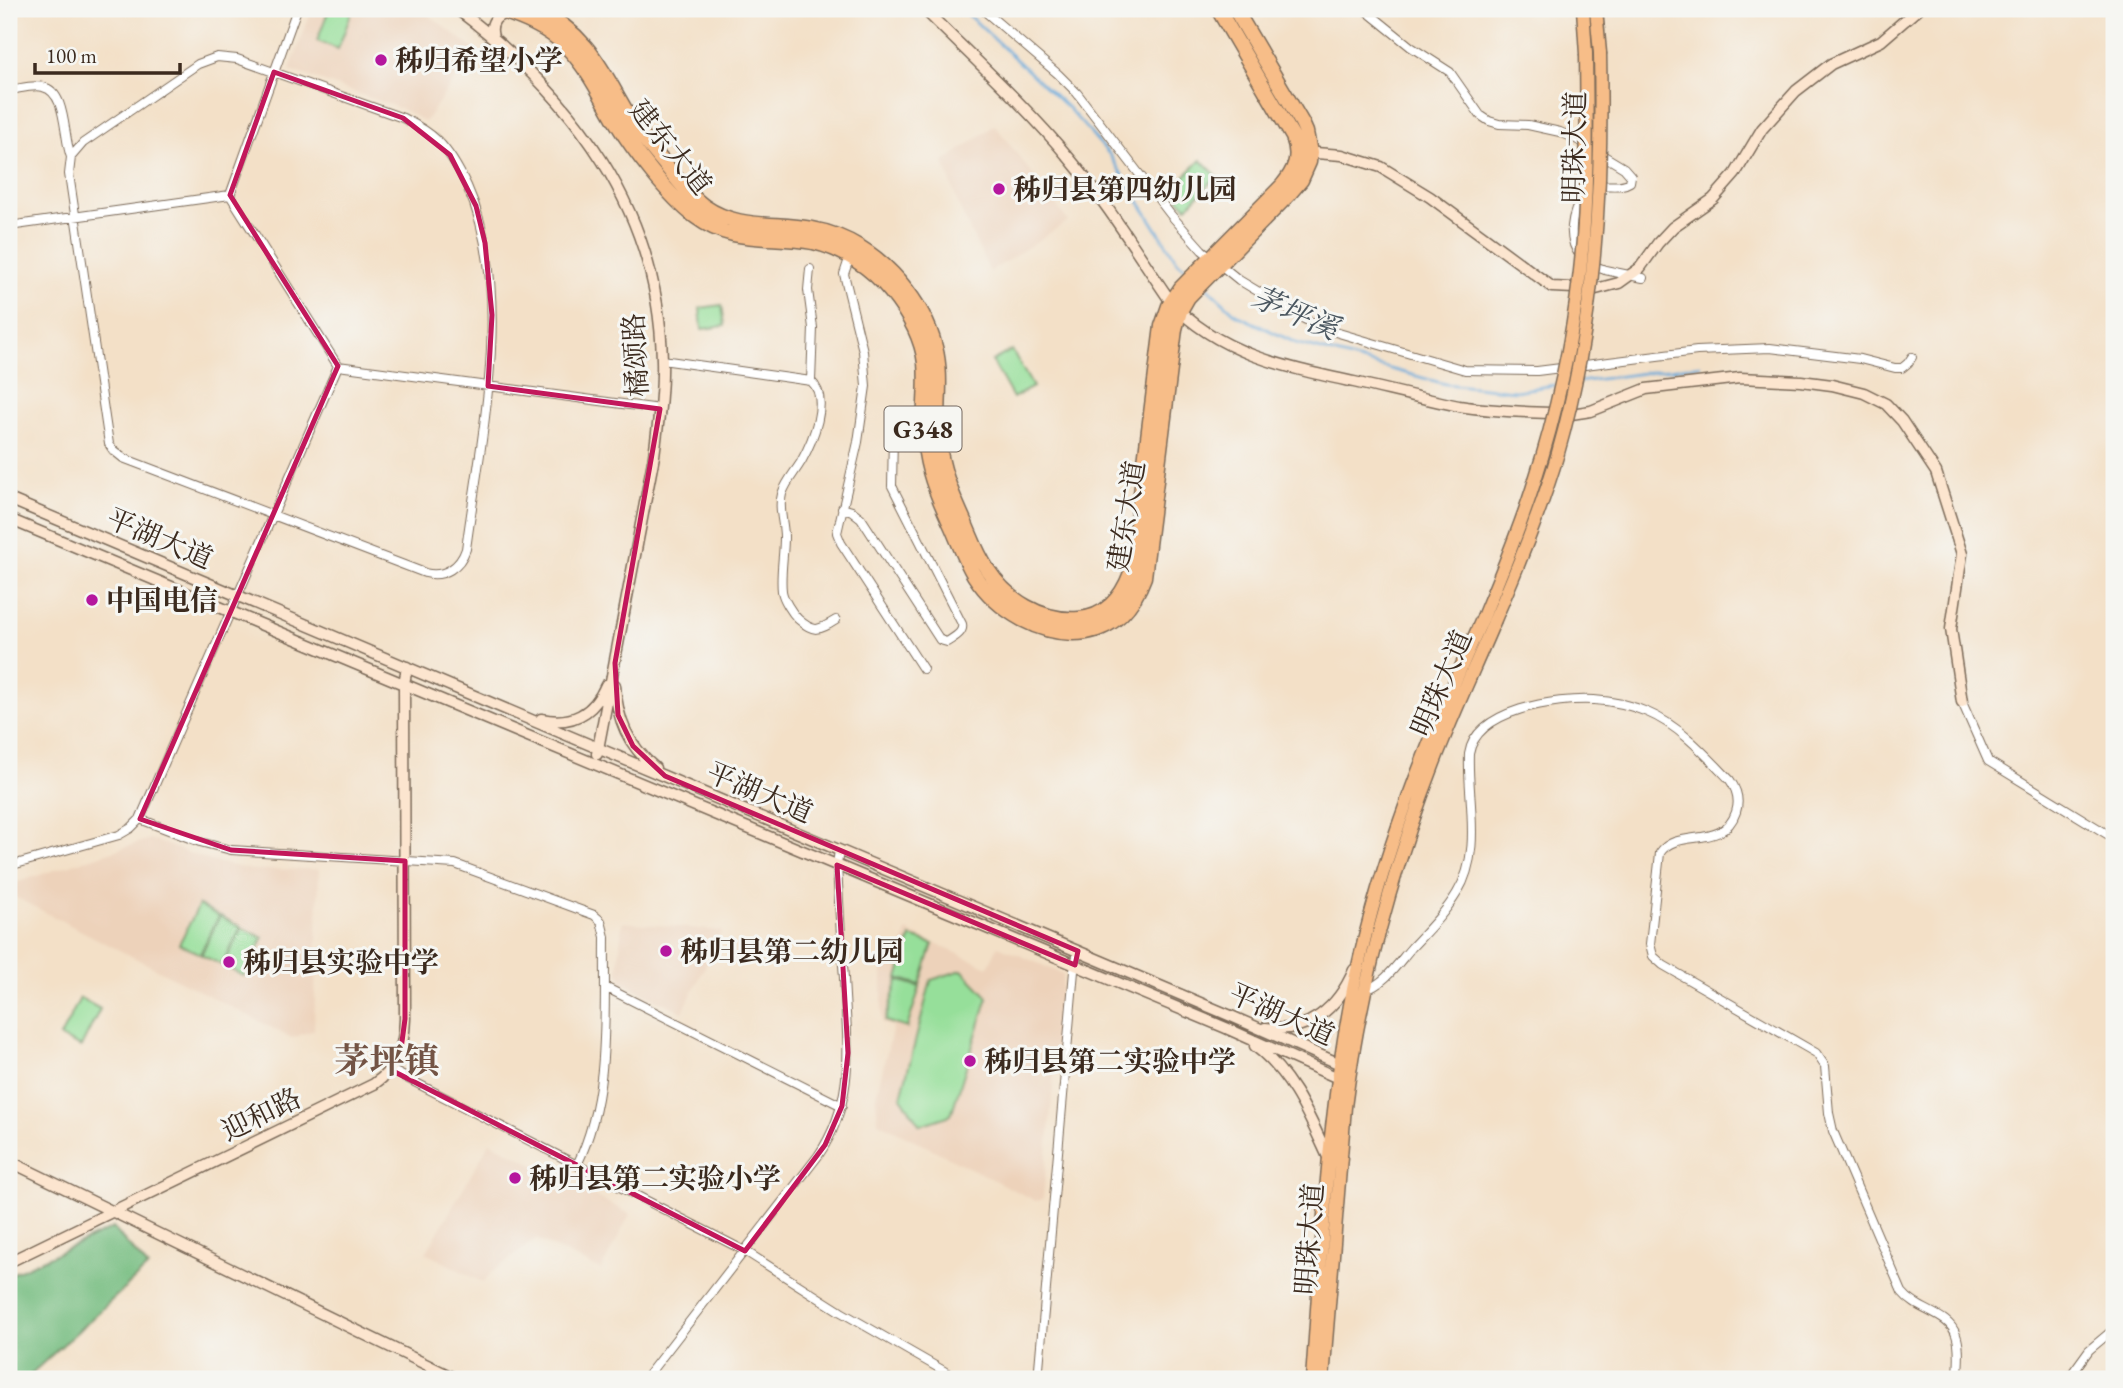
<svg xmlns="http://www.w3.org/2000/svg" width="2123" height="1388" font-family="'EB Garamond','Noto Serif SC',serif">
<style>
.built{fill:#edd2ba}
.green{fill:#96df9a;stroke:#68845c;stroke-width:2}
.forest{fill:#78be82;stroke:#5a7450;stroke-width:2}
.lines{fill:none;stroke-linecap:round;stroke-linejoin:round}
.stream{stroke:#65a8d9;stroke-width:2.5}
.street-casing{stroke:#7b6a59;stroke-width:10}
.secondary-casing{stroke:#7b6a59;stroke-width:13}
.primary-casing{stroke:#7b6a59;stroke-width:15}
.highway-casing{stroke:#7b6a59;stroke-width:17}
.street{stroke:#fff;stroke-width:8}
.secondary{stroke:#fce5cf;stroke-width:10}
.primary{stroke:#f7bd88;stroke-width:12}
.highway{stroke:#f7bd88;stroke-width:14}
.primary-bridge-casing{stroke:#7b6a59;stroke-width:15;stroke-linecap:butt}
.primary-bridge{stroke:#f7bd88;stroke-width:12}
.marked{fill:none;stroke:#c2185b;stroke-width:5;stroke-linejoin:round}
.poi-dot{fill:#b5179e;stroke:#f6f6f2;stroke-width:2.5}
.labels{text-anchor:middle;stroke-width:6;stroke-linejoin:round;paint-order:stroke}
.shield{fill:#f6f6f2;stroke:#73675e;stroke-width:2}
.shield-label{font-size:26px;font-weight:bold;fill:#3b2a1e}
.poi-label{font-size:28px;font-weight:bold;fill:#3b2a1e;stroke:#f6f6f2;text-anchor:start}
.street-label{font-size:28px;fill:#3b2a1e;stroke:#f6f6f2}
.water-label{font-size:30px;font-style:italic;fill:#4a565f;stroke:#f6f6f2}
.district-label{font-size:35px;font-weight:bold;fill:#735445;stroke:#f6f6f2}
</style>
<rect width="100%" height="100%" fill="#f6f6f2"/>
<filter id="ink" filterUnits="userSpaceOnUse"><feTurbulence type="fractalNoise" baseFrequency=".0143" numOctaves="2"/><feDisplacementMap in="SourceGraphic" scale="14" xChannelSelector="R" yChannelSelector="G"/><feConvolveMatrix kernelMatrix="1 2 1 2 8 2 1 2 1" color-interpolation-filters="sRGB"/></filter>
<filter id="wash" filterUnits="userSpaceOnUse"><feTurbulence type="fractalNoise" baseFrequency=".00686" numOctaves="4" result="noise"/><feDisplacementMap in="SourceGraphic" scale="28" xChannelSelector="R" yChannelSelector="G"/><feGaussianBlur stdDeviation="1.57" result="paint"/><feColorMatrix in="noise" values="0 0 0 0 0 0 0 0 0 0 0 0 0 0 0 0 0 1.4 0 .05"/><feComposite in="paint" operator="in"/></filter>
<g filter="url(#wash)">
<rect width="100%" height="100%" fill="#f3e0c7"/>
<path class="built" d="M312,9H421L475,50L425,122L402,109L290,70Z
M995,125L1068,221L990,272L959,207L944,162Z
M150,839L211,861L253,870L319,869L314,1030L292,1038L9,894L12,884Z
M622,922L722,931L683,1012L622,983L618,971Z
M907,931L988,967L998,946L1063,974L1043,1199L1036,1201L878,1122L876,1096L893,1027L882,1023V956L900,954Z
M490,1142L630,1214L601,1270L536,1239L490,1274L484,1283L426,1253Z"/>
<path class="green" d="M329,9H353L338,49L317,41Z
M1201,160L1217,176L1187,207L1170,190Z
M722,305L725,326L702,329L700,308Z
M1012,350L1033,387L1013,398L992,361Z
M199,905L219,916L200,954L179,944Z
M220,916L241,927L222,965L201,955Z
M242,928L263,938L244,976L223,966Z
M911,937L933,944L920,985L898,978Z
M962,970L988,997L951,1115L920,1125L901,1097L931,980Z
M898,980L920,987L907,1028L885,1021Z
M80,998L100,1009L81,1047L60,1037Z"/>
<path class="forest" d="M113,1228L148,1267L32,1373L37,1379H9V1275Z"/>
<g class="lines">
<path class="stream" d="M962,9L1068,108L1109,154L1177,261L1189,271
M1207,287L1237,315L1296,343L1445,384L1515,391L1555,385
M1579,382L1700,365"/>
</g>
</g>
<g filter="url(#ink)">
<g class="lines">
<defs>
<path id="street" d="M982,9L1058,74L1077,93L1170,214L1202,250L1239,280L1304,319L1325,329L1465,370L1537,371L1697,351L1770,348L1860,359L1895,368H1902L1908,363L1912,357
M1364,9L1411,47L1450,72L1480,115L1489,121L1499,124L1528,125L1560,132L1576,139L1624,168L1631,176L1630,182C1619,189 1606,183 1594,187
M217,57L237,59L403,118C415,124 428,131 438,141C451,154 459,169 467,186C515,291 481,437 466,549C460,567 444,578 425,573L123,458L113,450L109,444L69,174L71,157L83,143L198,64Z
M9,90C19,89 33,84 43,87C67,92 63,137 71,157
M9,226L230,195
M851,253L844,274L863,351L866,386L858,442L837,533L841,543L923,669
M1581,257C1566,239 1571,213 1584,195
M1592,265L1605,270L1643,278
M810,269L808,290L813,328L811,381C831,399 812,442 801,462C795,472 786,482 782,494C778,509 784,522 784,537C784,555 780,574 782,591C783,599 792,613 798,619C814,633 818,631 836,620
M662,360L811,381
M338,366L660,409
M842,508L852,511L861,518L940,640L947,642C954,637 964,633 962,624L892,486L893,436C900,426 915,429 927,429
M1962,702L1988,761L2107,834L2114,835
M140,819L200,842L231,850L455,864L594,915L601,921L605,937C604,1013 611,1095 577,1165
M9,866L119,835L131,828L140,819L338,366L230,195L297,9
M605,987L842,1106
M1365,990C1385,984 1398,963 1412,947C1428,930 1445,913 1457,893C1483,851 1467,800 1469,754C1476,709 1557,698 1594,700C1611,701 1630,705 1647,712C1679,725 1706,755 1730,780C1737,790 1740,800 1736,812C1723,851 1677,827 1660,853L1650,944L1653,956L1663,965L1816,1053L1825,1066L1829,1113L1833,1131L1902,1292C1918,1312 1949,1313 1956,1335C1961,1348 1958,1366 1958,1379
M391,1070L745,1251L841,1312L958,1379
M645,1379L818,1156C857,1099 847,1043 844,978C841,941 839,903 837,865L839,850
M1038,1379L1074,971L1078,951
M2068,1379L2089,1350L2114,1329"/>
<path id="secondary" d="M457,9C574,97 659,209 662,360C663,392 658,424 654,456L597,754
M924,9C973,58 1025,105 1069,158C1107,203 1138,254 1171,302C1218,354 1289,368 1354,382C1389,390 1424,399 1459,406C1496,412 1534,412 1571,414L1591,411L1646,389L1740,378L1801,381L1832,385L1864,393L1886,404L1902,421L1936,472L1962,554L1951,629L1962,702
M493,37C489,23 496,13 510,14
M1302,152L1342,155L1381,167L1430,197L1552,287L1596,289L1619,283L1640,268L1658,243L1673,227L1713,199L1735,174L1762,129L1796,91L1831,64L1881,41L1918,9
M9,499L1231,1016L1340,1064L1349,1075L1338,1078L1226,1028L9,519
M615,685C617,720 628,745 655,768
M541,719C572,725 593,715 606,685
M1265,1028C1308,1034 1338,1008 1354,970
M1255,1046C1292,1074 1309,1116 1328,1157
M9,1161L456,1379
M9,1262L374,1084C398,1068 404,1046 405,1019L404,684L407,667"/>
<path id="primary" d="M1583,9L1586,54
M1596,9L1600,53
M1312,1379C1323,1235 1328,1090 1362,949C1389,834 1435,725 1483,617
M1323,1379L1345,1107C1360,990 1391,874 1434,763C1452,716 1474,669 1494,622"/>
<path id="highway" d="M496,9C521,17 547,27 566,46C587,67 600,94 615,120C633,150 669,197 696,217C733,245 771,234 813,242C844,249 872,268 891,292C908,313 922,337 925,363C928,393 921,423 926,453C930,479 941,503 952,527C959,543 965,560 974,575C997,611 1042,638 1086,632C1116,627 1134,604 1144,577L1175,329L1180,311L1188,297L1289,194L1301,180L1309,162L1310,153L1306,132L1302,123L1235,9
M536,9C591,36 603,74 633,123C644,141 659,156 672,173C682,185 692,198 705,207C738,230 775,222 812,229C847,235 878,256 900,282C916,301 929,323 935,347C944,381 934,417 940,452C944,476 954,499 964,521C971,537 977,554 987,569C1007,600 1041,622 1079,619C1107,617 1122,597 1131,573L1162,326L1169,306L1181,288L1282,186C1295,170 1301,157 1293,137L1218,9"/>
</defs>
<use href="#street" class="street-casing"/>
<use href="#secondary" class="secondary-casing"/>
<use href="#primary" class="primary-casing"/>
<use href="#highway" class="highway-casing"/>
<use href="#street" class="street"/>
<use href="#secondary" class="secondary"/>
<use href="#primary" class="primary"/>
<use href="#highway" class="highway"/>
<defs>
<path id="primary-bridge" d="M1483,617C1501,573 1520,529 1534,483C1556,415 1572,342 1580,271C1588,199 1587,127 1586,54
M1494,622C1518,567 1541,511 1558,453C1595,323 1603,188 1600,53"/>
</defs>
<use href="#primary-bridge" class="primary-bridge-casing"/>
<use href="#primary-bridge" class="primary-bridge"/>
</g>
</g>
<path class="marked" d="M274,72L403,118L450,155L476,206L485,243L492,315L488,386L660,409L615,663L618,715L633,746L665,776L1078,951L1075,965L837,865L848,1053L842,1106L825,1145L745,1251L391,1070L401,1049L405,1019V861L231,850L140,819L338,366L230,195Z"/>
<g class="poi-dot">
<circle cx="381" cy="60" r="7"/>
<circle cx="999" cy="189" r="7"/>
<circle cx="92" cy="600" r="7"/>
<circle cx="666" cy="951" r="7"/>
<circle cx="229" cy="962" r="7"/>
<circle cx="970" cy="1061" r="7"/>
<circle cx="515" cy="1178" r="7"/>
</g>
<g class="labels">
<rect class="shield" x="884.5" y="406.5" width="77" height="45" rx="5"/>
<g class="shield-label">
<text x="923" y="438">G348</text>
</g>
<g class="poi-label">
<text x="395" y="70">秭归希望小学</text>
<text x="1013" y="199">秭归县第四幼儿园</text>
<text x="106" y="610">中国电信</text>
<text x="680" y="961">秭归县第二幼儿园</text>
<text x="243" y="972">秭归县实验中学</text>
<text x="984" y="1071">秭归县第二实验中学</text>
<text x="529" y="1188">秭归县第二实验小学</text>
</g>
<g class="street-label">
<text transform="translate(671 147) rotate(51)" y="10">建东大道</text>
<text transform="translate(1574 147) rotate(-89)" y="10">明珠大道</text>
<text transform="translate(635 355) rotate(-93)" y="10">橘颂路</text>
<text transform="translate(1126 516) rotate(-81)" y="10">建东大道</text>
<text transform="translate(160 538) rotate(23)" y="10">平湖大道</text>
<text transform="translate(1441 683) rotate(-67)" y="10">明珠大道</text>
<text transform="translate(760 792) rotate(23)" y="10">平湖大道</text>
<text transform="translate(1282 1014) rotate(24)" y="10">平湖大道</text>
<text transform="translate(261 1114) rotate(-26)" y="10">迎和路</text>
<text transform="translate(1309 1239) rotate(-86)" y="10">明珠大道</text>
</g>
<g class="water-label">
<text transform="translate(1295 313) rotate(23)" y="10">茅坪溪</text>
</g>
<g class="district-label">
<text x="387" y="1073">茅坪镇</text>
</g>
</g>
<rect width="2123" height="1388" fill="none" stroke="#f6f6f2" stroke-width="35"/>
<path d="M35 63v10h145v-10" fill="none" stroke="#3b2a1e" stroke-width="3.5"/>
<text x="46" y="63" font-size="21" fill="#3b2a1e" stroke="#f6f6f2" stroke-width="5" paint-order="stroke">100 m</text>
</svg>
